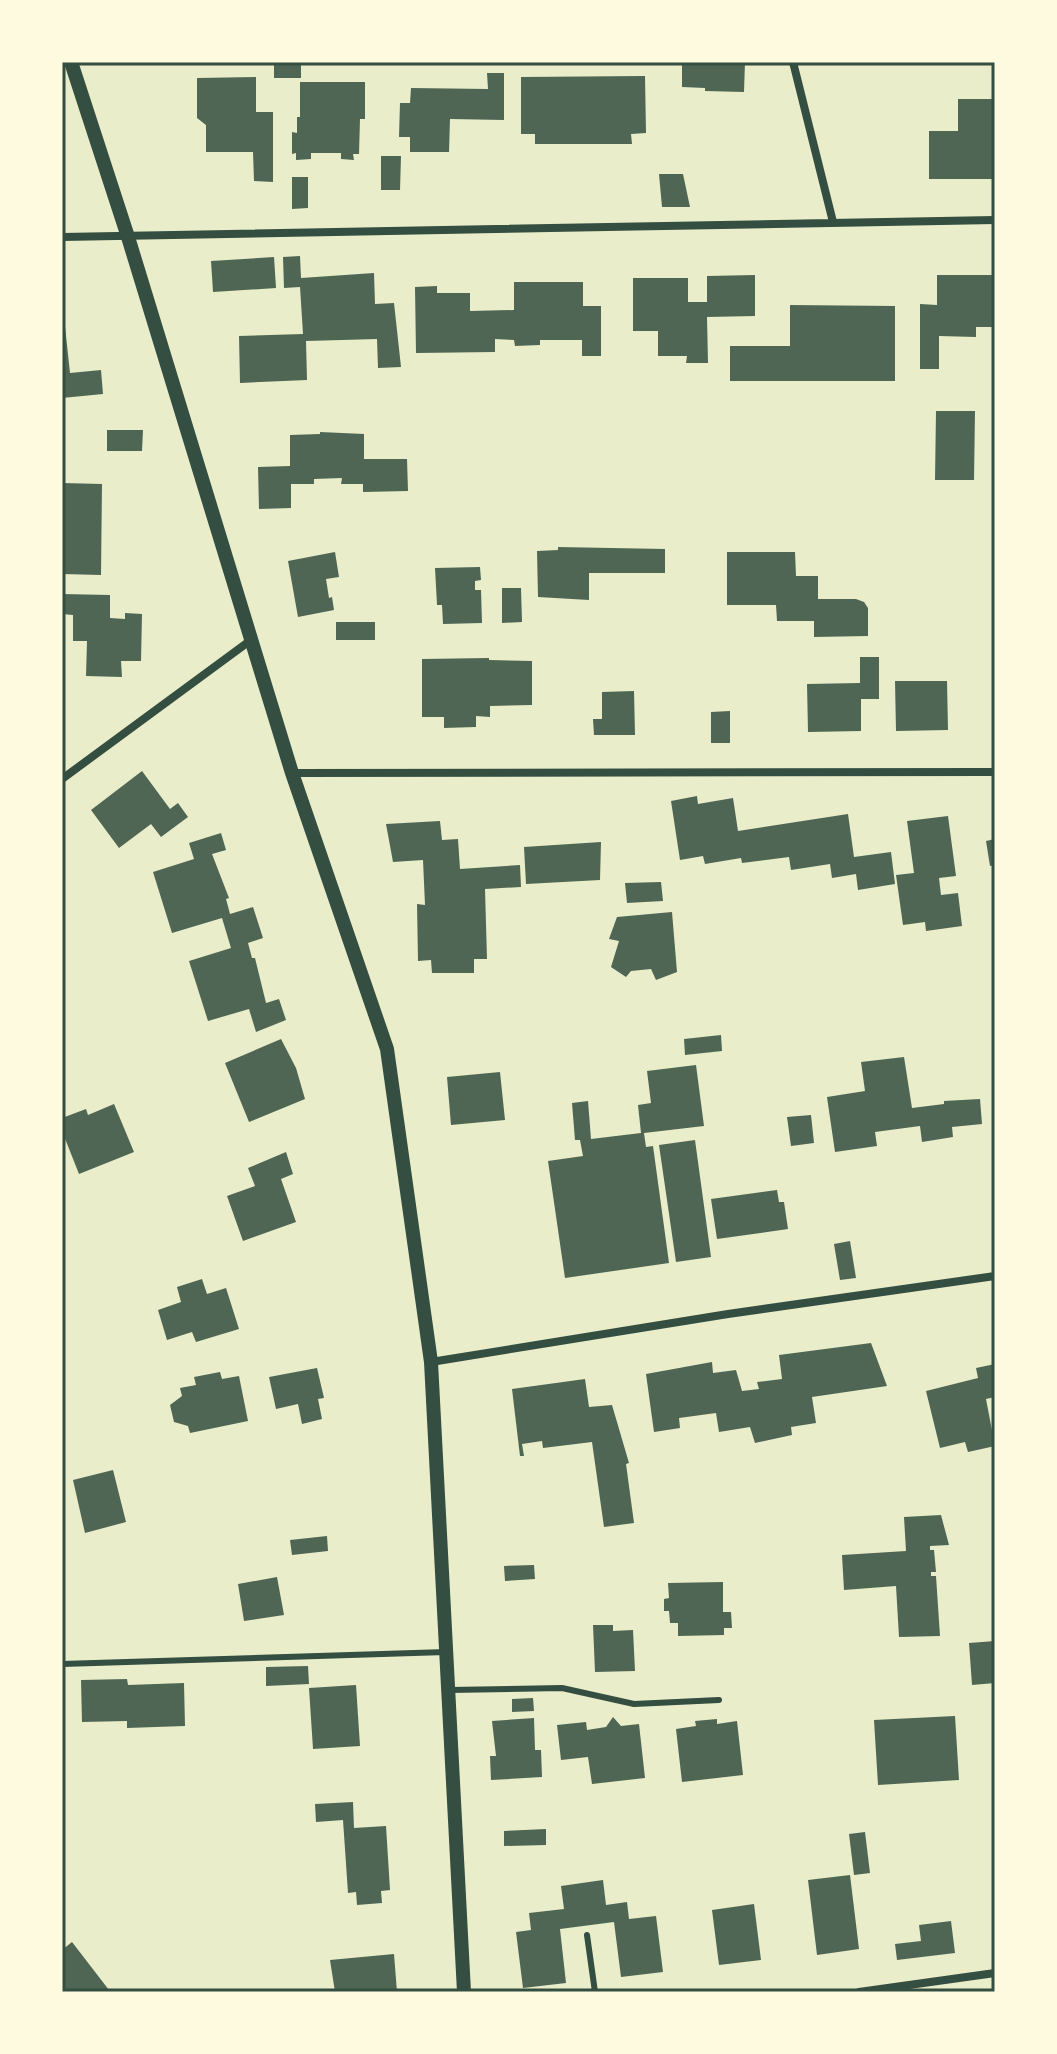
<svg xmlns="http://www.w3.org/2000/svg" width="1057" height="2054" font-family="'DM Sans',sans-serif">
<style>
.building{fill:#4f6655}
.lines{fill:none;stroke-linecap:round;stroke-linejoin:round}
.service{stroke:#344e41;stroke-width:6}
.minor{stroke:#344e41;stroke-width:8}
.tertiary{stroke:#344e41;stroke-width:14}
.neatline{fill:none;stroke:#344e41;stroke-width:3}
</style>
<rect width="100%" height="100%" fill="#e9edc9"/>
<path class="building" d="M274,62H301V78H274Z
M682,62H745L744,92L705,91V88L682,87Z
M487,73H504V120L450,119L449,152H410V137H399L400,103H410L411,88L488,89Z
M645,76L646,133L631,134L632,144H535V134H521V77Z
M256,77V112H273V182L254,181L253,152H206V125L197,118V78Z
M300,82H365V119H360L359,154H353L354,160L341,159V153H311V159L296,160V153L292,154V132L297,133V117H300Z
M958,99H995V179H929V131H958Z
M381,156H401L400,190H381Z
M659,174H683L690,207H662Z
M292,177H308V208L292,209Z
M300,256L301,278L374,273L375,304L394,303L401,367L378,368L377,339L306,341L307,380L240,383L239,336L303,334L300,287L284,288L283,257Z
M274,257L276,288L213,292L211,261Z
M755,275V316L707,317L708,363H686L687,356H658V331H633V278H688V302H707V276Z
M937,275H995V327H976V337L939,336V369H920V304L937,305Z
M514,282H583V306H601V356H582V340H540V345L515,346L514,340L495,339V352L416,353L415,287L437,286V293H470V311L514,310Z
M790,305L895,306V381H730V346H790Z
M62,317H64L70,373L101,370L103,394L62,398Z
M936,411H975L974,480H935Z
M107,430H143L142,451H107Z
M320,432L364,434V459H407L408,491L363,492V484H341L342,478L314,479V484H291V508L259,509L258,467L290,466V435L320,434Z
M62,483L102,484L101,575L62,574Z
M558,547L665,549V573H589V600L538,597L537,551L558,550Z
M335,552L339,577L326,579L329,598L332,597L334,610L298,617L288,561Z
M727,552H795L796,576H818V599H856L864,602L868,608V636L814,637V621H777L776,605H727Z
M480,567L481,580L475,581V590H481L482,623L443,624L442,605H437L435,568Z
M502,588H521L522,622L502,623Z
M62,594L110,595V618L125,619V613L142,614L141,661H121L122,677L86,676L87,641H73V615L62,614Z
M336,622H375V640H336Z
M860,657H879V699H861V731L808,732L807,684L860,683Z
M489,658V660L532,661V705L490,706V717L476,716V727L444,728V717H422V659Z
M895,681H947L948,730L896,731Z
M634,691L635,735H594L593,719H602V692Z
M730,711V743H711V712Z
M142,771L170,809L178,803L188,817L161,837L151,824L119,848L91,810Z
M697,796L698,804L733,798L738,831L848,814L854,857L891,852L895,884L858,890L856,874L832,878L830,864L791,870L789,857L742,863L741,858L705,864L703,856L680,860L671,801Z
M948,816L956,876L939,878L941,895L958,893L962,926L926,931L925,922L903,925L896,875L914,873L907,821Z
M440,821L442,840L458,839L460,869L520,865L521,887L485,889L487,959H474V973H432L431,960L418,961L417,904L425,905L423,860L393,862L386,824Z
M221,833L226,850L212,854L229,898L226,899L230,914L253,907L263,938L248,943L252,958H255L266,1003L279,999L286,1020L256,1032L249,1009L208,1021L189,961L231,948L222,918L172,933L153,872L194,859L189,843Z
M995,839V865L990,866L986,841Z
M601,842L600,880L526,884L524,847Z
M661,882L663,901L627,903L625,883Z
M672,912L677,972L656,980L651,969L631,971L626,977L611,967L619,941L609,939L617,917Z
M721,1035L722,1051L685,1055L684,1039Z
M281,1039L296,1068L305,1099L249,1122L225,1063Z
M904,1057L912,1108L944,1104V1101L980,1099L982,1124L952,1127L953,1137L922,1142L920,1126L875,1132L877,1146L835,1152L827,1097L865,1091L861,1062Z
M696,1065L704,1126L644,1133L646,1147L653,1146L669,1263L565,1278L548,1161L583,1156L580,1140H575L572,1103L588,1101L591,1139L641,1133L638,1105L651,1103L647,1071Z
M500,1072L505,1120L451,1125L447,1077Z
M114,1104L134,1152L79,1174L62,1131V1118L86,1109L88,1115Z
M811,1115L814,1143L791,1146L787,1117Z
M695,1140L711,1257L676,1262L659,1145Z
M286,1152L293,1174L281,1179L296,1222L243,1241L227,1196L255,1186L248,1168Z
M777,1190L779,1202H784L788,1229L717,1239L711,1199Z
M850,1241L856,1278L840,1280L834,1244Z
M202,1279L207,1294L226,1288L239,1329L196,1342L192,1332L167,1340L158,1310L181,1302L177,1287Z
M871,1343L887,1386L812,1397L816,1423L791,1427L792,1435L755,1443L750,1427L719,1432L716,1413L679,1418L680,1428L654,1432L646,1374L712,1362L713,1373L736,1370L742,1391L759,1389L757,1382L782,1379L779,1355Z
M995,1364V1397L986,1399L995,1446L968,1452L965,1442L940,1448L926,1391L978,1378L976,1368Z
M317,1368L324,1398L318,1399L322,1419L302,1424L298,1404L276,1409L269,1377Z
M220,1372L222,1379L239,1376L248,1421L190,1433L188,1426L174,1422L170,1405L182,1396L180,1388L196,1385L194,1377Z
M585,1379L589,1407L612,1405L629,1463L626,1464L634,1523L604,1527L592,1442L543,1448L542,1441L522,1444L524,1456H520L512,1389Z
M113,1470L126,1522L85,1533L73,1480Z
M941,1515L949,1545L930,1546V1550H934L936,1572H931V1576H936L940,1636L899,1637L896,1586L844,1590L842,1555L906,1551L904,1517Z
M327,1536L328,1551L292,1555L290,1540Z
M534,1565L535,1579L505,1581L504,1566Z
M277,1577L284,1615L244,1621L238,1584Z
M723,1582V1612H731L732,1628H724V1635L678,1636V1623H670L669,1611H664V1599L669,1598L668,1583Z
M593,1625H613V1631L633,1630L635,1671L595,1672Z
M995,1641V1683L972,1685L969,1643Z
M308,1666L309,1684L266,1686V1667Z
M127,1679L128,1685L184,1683L185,1726L127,1728V1721L82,1722L81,1680Z
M356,1685L360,1746L313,1749L309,1688Z
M533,1698L534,1711L512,1712V1699Z
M955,1716L959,1780L878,1785L874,1720Z
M613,1717L621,1726L639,1724L645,1778L592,1784L588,1757L561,1760L557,1725L586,1722L587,1730L606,1727Z
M534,1718L535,1750H541L542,1777L491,1780L490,1756H496L492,1721Z
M717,1719V1724L737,1721L743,1775L682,1782L676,1729L696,1726L695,1721Z
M353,1802L354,1828L386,1826L390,1890L381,1891L382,1903L357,1905L356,1892L348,1893L343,1820L316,1822L315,1804Z
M546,1829V1845L504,1846V1831Z
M865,1832L870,1873L854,1875L849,1834Z
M850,1875L859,1949L817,1955L808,1880Z
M603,1880L606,1905L627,1902L629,1919L656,1916L663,1972L621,1977L614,1922L560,1929L566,1983L523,1988L516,1932L531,1930L529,1913L564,1909L561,1886Z
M754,1904L761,1960L719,1965L712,1910Z
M951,1921L955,1953L897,1960L895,1944L921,1941L919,1925Z
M72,1942L109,1990L106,1992H62V1950Z
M394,1954L397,1992H335L330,1960Z"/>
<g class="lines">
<path class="service" d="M62,1664L446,1652
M449,1690L562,1688L634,1704L719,1700
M587,1935L595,1992"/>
<path class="minor" d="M793,62L833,222
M62,237L995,220
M292,773L995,772
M62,779L251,640
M431,1362L728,1314L995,1276
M859,1992L995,1973"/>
<path class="tertiary" d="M71,62L128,237L292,773L387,1049L431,1362L464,1992"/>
</g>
<rect width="1057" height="2054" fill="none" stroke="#fefae0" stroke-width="128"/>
<rect x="64" y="64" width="929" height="1926" class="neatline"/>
</svg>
